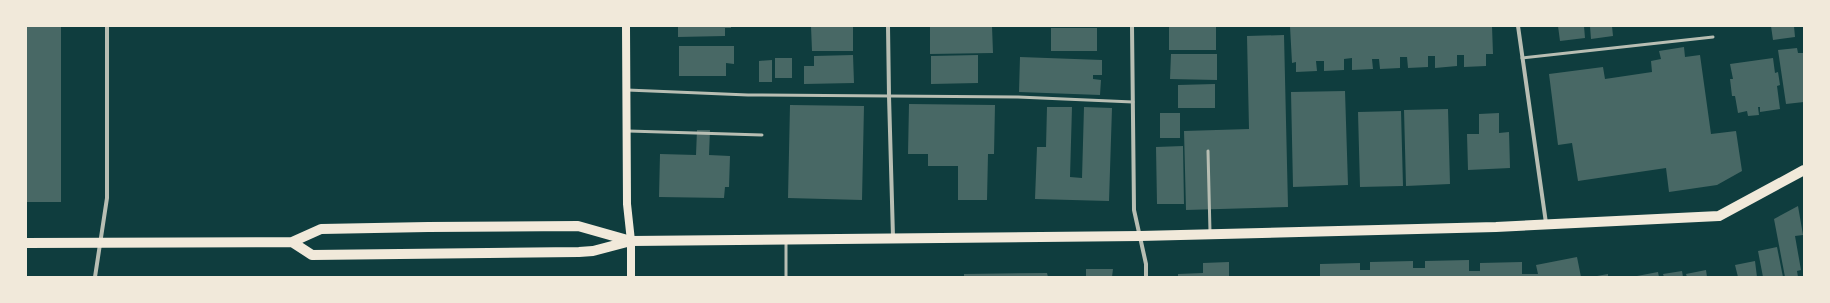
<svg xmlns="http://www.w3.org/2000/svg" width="1830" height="303" font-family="Arial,sans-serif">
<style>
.building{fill:#486865}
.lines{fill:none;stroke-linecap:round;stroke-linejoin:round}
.service{stroke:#b8beb3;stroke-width:3}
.minor{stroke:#b8beb3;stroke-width:4}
.secondary{stroke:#f1e9da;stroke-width:8}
.primary{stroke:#f1e9da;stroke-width:10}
</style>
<rect width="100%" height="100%" fill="#0f3d3e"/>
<path class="building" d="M26,26H61V202H26Z
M678,26H731V28H725V36L678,37Z
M811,26H853V51H812Z
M930,26H992L993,53L930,54Z
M1169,26H1216V50H1169Z
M1290,26H1492L1493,54H1486V66L1464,67V55H1457V66L1435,68V56H1428V67L1408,68L1407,57H1400V68L1380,69L1379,59H1372L1373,69L1352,70V58L1344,59V70L1324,71V61H1316L1317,71L1296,72V62L1292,63Z
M1558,26H1584L1585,38L1560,41Z
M1590,26H1612L1613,36L1591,39Z
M1771,26H1794L1795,37L1773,40Z
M1051,28H1097V51H1051Z
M1284,35L1288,207L1186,210L1184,131L1249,129L1247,36Z
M679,46H734V64L726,63V76H679Z
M1684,47L1685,57L1700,55L1711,134L1736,131L1742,171L1717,185L1669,192L1666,168L1578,181L1572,143L1558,145L1549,74L1603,67L1605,79L1652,72L1651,61L1661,59L1659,51Z
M1797,48L1798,53H1804V102L1786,104L1778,50Z
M1171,54H1217V80L1170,79Z
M853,55L854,83L804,84V66H814V56Z
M978,55V83L931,84V56Z
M1020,57L1102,60V75H1093V79L1101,80L1100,95L1019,92Z
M775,58H792V78H775Z
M1773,58L1775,73L1778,72L1780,85L1777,86L1780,109L1760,112V107H1758L1759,115L1748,116L1747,111L1738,113L1735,96H1732L1730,79H1733L1730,64Z
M772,60V82H759V61Z
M1215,84V108H1178V85Z
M1345,91L1348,185L1293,187L1291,92Z
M909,104L995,105L994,154H988L987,200H958V166H928V154H908Z
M790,105L864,106L862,200L788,198Z
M1047,107H1072L1070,177L1082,178L1084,107L1112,108L1109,201L1035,199L1037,147H1046Z
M1448,109L1450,184L1406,186L1404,110Z
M1401,111L1403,186L1360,187L1358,112Z
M1160,113H1180V138H1160Z
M1499,113V133L1509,132L1510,168L1468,170L1467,134H1479V114Z
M697,130H710L709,155L730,156L729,187H725L724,198L659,197L660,154L696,155Z
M1183,146L1184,204H1157L1156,147Z
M1798,206L1803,235L1795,236L1801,270L1797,271L1798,277H1785L1774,219Z
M1777,247L1783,277H1763L1758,251Z
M1577,257L1581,277H1320V264L1360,263V270H1370V262L1413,261V268H1425V261L1469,260V271H1480V263L1522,262V274H1538L1536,265Z
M1755,261L1757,277H1738L1735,265Z
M1229,262V277H1178V274L1203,273V263Z
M1086,269H1113L1112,277H1086Z
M1706,270L1707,277H1687L1686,274Z
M1682,271L1683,277H1664L1663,274Z
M1658,272L1659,277H1637V276Z
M1047,273L1048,277H964V274Z
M1608,274V277H1597V276Z"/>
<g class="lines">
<path class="service" d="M1522,58L1713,37
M627,90L748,95L1018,97L1133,102
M628,131L762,135
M1208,151L1210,232
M786,277V241"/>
<path class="minor" d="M888,26L889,96L893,237
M1132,26L1134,210L1146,264V277
M1518,26L1546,223
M95,277L107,198V26"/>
<path class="secondary" d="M626,26L627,204L631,241V277"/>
<path class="primary" d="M292,242L312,255L579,252L593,251L631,241L1140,236L1496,227L1719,216L1804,170
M26,243L292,242L321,229L428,227L578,226L631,241"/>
</g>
<rect width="1830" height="303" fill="none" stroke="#f1e9da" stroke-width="54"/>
</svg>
